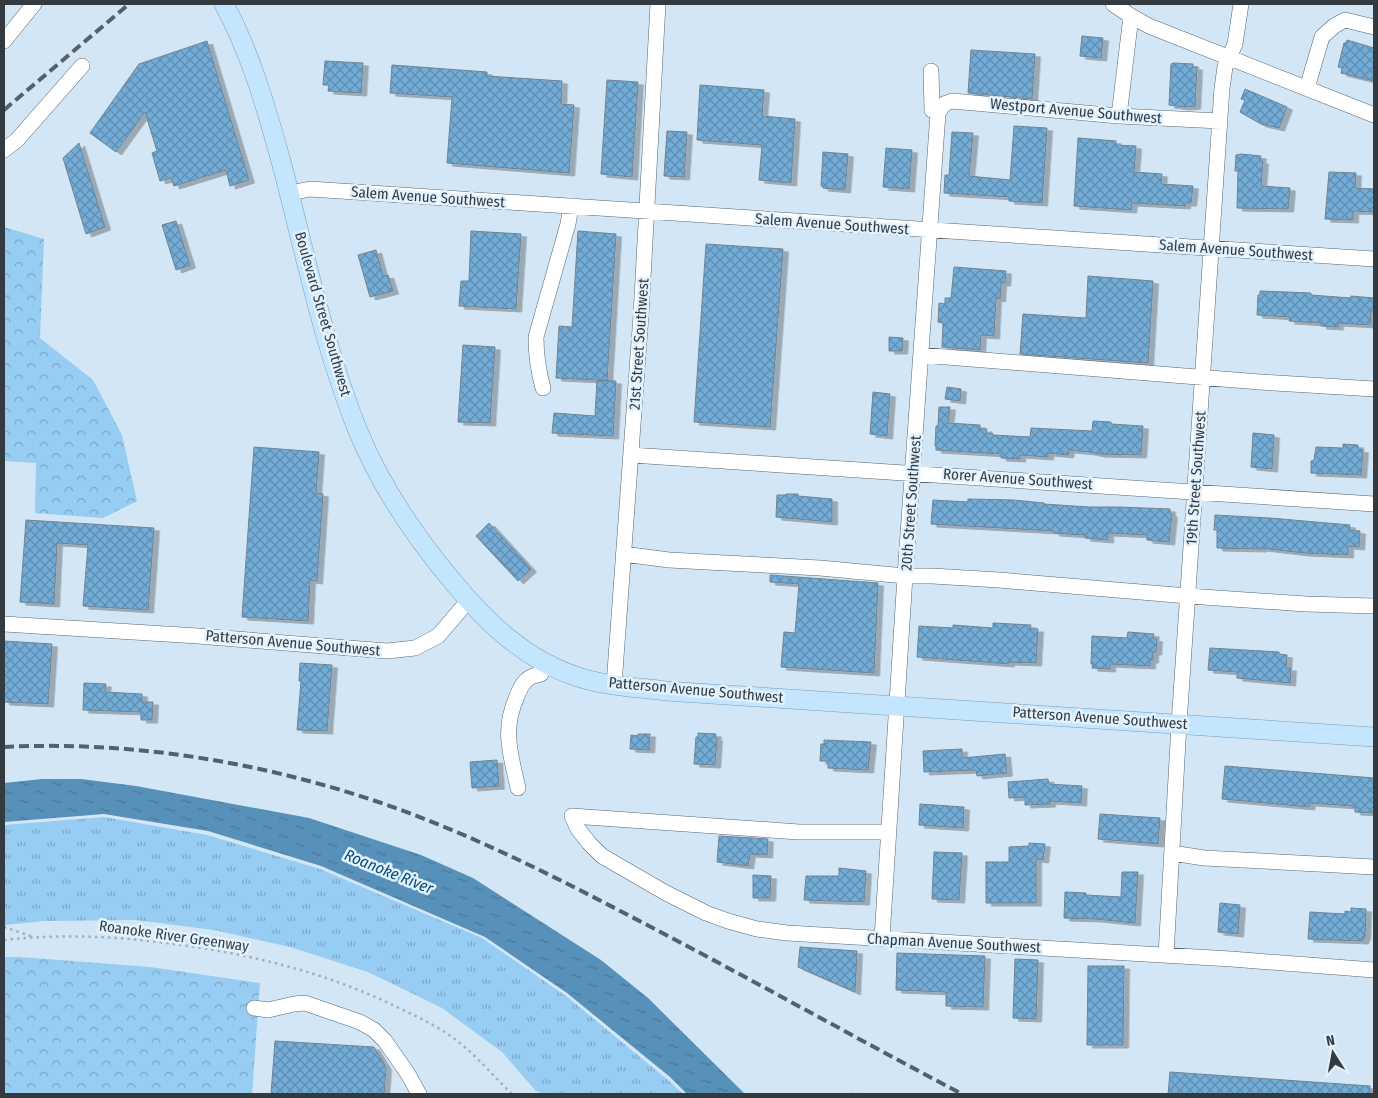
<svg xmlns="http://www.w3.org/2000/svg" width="1378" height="1098" font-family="'Fira Sans Condensed',sans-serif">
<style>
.grass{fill:url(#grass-tufts)}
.forest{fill:url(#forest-crowns)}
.water{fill:url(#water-ripples)}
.building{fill:url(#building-cross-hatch);stroke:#718391;filter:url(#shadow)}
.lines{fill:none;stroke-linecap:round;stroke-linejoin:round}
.minor-casing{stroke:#556775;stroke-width:16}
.major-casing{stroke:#789ebb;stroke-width:20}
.path{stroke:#a0b0bd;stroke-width:2.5;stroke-dasharray:2.5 4;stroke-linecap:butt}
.minor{stroke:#fff;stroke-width:15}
.major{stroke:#c4e5fe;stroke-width:19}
.rail{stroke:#566069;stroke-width:4;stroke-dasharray:10 5;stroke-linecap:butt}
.labels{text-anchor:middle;stroke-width:5;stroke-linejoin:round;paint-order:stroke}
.street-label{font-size:15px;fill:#333b41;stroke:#e2f2ff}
.water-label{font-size:16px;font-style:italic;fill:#054e76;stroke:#e2f2ff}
</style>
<defs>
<pattern id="grass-tufts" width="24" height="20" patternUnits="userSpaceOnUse" patternTransform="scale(1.25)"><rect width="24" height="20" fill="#97ccf3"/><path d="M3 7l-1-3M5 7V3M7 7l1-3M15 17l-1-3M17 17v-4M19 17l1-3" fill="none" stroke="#7ca7c6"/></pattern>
<pattern id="forest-crowns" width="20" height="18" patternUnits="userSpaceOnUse" patternTransform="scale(1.25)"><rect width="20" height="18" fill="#97ccf3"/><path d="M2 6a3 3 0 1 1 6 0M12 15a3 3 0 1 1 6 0" fill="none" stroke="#7ca7c6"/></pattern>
<pattern id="water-ripples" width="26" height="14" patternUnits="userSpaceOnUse" patternTransform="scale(1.25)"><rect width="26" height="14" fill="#5790b9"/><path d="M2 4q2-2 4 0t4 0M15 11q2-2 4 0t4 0" fill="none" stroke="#497798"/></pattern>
<pattern id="building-cross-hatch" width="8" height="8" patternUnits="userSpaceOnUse" patternTransform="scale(1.25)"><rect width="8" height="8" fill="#73acd7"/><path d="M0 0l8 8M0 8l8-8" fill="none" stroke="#5f8db0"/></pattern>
<filter id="shadow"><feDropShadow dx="5.5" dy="3" stdDeviation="0" flood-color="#0004"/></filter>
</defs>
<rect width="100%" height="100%" fill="#d2e6f6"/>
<path class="grass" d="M104,817L207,835L320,869L482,938L566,996L668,1080L683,1094H544L536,1091L502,1052L442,1008L368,972L290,947L214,930L136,920L45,921L4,925V825Z"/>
<path class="forest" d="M4,227L44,239L40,338L93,380L122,435L137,501L103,518L35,513L36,463L4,461Z
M4,957H20L150,967L260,983L252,1094H4Z"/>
<path class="water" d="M42,779H81L136,786L309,818L421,855L473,878L601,960L648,998L745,1094H687L670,1077L567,993L485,937L321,866L208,831L104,814L4,822V783Z"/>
<path class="building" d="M1082,36L1103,38L1101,58L1080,56Z
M1347,40L1374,48V81L1341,73L1342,68L1338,67L1344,43H1346Z
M207,41L249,180L230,186L226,170L174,186L171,178L160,181L152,153L157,151L145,112L116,152L90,133L139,64Z
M971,50L1035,54L1032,99L968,93Z
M325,61L363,63L361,93L328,91L329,85H323Z
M1174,63L1193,64V67H1197L1195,106L1184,107L1169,105L1171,64Z
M392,65L487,72V76L562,81L561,104L574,105L569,173L447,163L452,97L390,93Z
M607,80L638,82L632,177L601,174Z
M700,85L764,90L762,116L795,119L791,183L759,180L762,145L697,140Z
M1245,89L1287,107L1279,128L1261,124L1240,112L1245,100L1241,99Z
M1014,126L1047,128L1042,203L1009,201V197L944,193L945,175H949L952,132L973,133L969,176L1010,180Z
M667,131L687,132L684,177L664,176Z
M1078,138L1116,141V145L1136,146L1134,172L1162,174L1161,184L1193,186L1191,203H1185V206L1132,203L1131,210L1074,206Z
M79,143L105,227L86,234L63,158Z
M886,148L912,150L909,189L883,187Z
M823,152L848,154L845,190L823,188V186H821Z
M1241,154L1261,156L1260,161H1263L1261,186L1290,188L1288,209L1237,208L1238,171H1235L1236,155Z
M1329,172L1356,173L1355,188L1374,189V212L1353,211V220L1325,219Z
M176,221L190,265L176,270L162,225Z
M471,231L521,234L516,309L459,306L461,281H469Z
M578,231L616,234L607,381L598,380L616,381L613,436L552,433L554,413L595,416L597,380L556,378L559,326L572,327Z
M706,244L783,249L770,427L694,422Z
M376,250L383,276L388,275L393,291L370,297L358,255Z
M954,267L1006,271L1005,283H1001L1000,299L996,298L994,336L981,335L980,350L942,347L943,323L938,322L939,303L945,304V298H951Z
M1088,276L1153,281L1148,363L1020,354L1023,314L1086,318Z
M1260,291L1311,293V295L1351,298V296L1374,298V311H1371L1370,325L1338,323V327L1321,326V323L1289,321L1290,317L1257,315L1258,295H1260Z
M889,337L903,338L902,351H889Z
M463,345L495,347L490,423L458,422Z
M947,387L961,389L960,401L945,399Z
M873,392L890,394L887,436L870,434Z
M939,407H950L948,423L980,425V429H987L986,433L993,434V435L1030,437L1031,428L1092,431L1093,421L1111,422V424L1143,426L1141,455L1099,454L1090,452L1069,450L1068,455L1048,453V457L1020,455V459L1001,458V454L936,450V446H935L936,426H938Z
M1253,433L1274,435L1272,469L1251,467Z
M1343,444L1358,445V449L1363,450L1361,475L1311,473V461L1314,460L1316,447L1343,448Z
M254,447L319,452L316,493L323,494L317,581L310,580L308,621L242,617Z
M786,494H798V496L832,499V522L776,517L777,495H786Z
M968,499L1013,500L1044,503V504L1089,507H1119L1170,509V514H1172L1169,542L1147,540V535L1108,533V540L1085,538V535L1054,533V531L931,524L933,500L968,502Z
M1215,515L1270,518L1350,525L1349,530L1360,531L1359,547L1348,546V555L1304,553L1261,548V549L1217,548V530H1214Z
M26,520L154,528L148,610L83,606L88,545L57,543L54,604L20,602Z
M489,523L531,569L518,581L476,536Z
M770,575L878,583L874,673L781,667L784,632L795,633L799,584L770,582Z
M993,623L1031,625L1030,629H1038L1036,663L1009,662V664L917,657L919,626L953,628V625L993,628Z
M1128,632L1154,634L1153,638L1157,639L1156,652H1153V660H1150V666L1110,664V669L1092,668L1093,664H1091L1092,636L1127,638Z
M4,641L52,644L48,704L4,702Z
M1210,648L1279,652V654L1287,655L1286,668H1291L1290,683L1237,678V672L1208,670Z
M300,663L332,665L327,731L297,730L301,681H299Z
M84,683L106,684L105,692L142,694V702H153L152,720H141V712L83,710Z
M698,733L716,734L715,738H717L715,765L694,764L696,737H698Z
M638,734H650L649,750L630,749L631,735L638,736Z
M824,740L871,742L868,770L828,768V761H820L821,744H824Z
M962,749V758L1005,754L1007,773L977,776L976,770L924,772L923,751Z
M497,760L499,786L472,788L470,762Z
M1225,766L1374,778V813L1355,812V807H1352V806L1310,803L1309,807L1222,799Z
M1048,779L1049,784L1082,786L1081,803L1050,801V804L1025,805V797L1009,798L1008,782Z
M920,804L964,807L963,828L919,825Z
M1100,814L1160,818L1158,844L1098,839Z
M719,836L768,839L767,855L750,854L748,866L717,862Z
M1029,843L1045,844L1043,860L1036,859V903H986V862H1009V847L1029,846Z
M934,852L962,853L959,900L932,899Z
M839,868L866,871L864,902L804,900L806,876H839Z
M1122,872H1138L1135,923L1096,919L1064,918L1065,892L1086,893V895L1121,897Z
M753,875L771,876L770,898H753Z
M1220,903L1240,905L1238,934L1218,932Z
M1351,908L1366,909L1365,937H1364L1363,941L1308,939L1310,912L1345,914V911L1351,912Z
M800,947L857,951L855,992L798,967Z
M897,953L985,956L983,1007L946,1006V992L896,990Z
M1015,959L1038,960L1036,1019L1013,1018Z
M1088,966H1124L1123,1045H1087Z
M275,1041L374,1047L386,1067L384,1094H271Z
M1170,1072L1370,1086V1094H1168Z"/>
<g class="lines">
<defs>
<path id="minor" d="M1113,4L1131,16L1149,26L1374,115
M4,41L34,4
M931,71L932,110L938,113
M1307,88L1322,37L1334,26L1345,20L1374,27
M1119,116L1131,16
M4,150L17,140L82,66
M290,193L310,189L1374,259
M921,355L1260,382L1374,389
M543,388C538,370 536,355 536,337L568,224L571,206
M631,455L1374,504
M623,554L669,560L820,568L905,576H932L999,580L1188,596L1306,604L1374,606
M4,624L198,636L387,651L415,648L438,636L468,601
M614,685L641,315L658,4
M518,788C510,752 502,730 517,696C522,683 527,676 541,674L546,664
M572,816L578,829L589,843L602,856L666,893L706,913L728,921L757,929L787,933L1231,959L1374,970
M572,816L799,832H889
M1172,853L1204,858L1374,867
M882,938L905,576L938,113L944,104L952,101L1119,116L1220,121
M1166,955L1179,724L1222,88L1225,67L1235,44L1241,4
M254,1008L268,1010L294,1004L305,1003L360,1022L374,1030L385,1041L408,1074L419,1094"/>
<path id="major" d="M224,4C251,54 267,110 282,165C305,253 324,347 358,431C381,487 416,538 454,583C487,623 525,659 575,676C603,686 636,687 666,691L1374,737"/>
</defs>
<use href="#minor" class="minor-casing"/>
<use href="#major" class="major-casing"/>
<path class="path" d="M4,927L31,936
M4,940C59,934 112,936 166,943C247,953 326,972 399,1008C416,1016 433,1024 449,1035C473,1051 491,1074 512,1094
M851,1094H864"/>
<use href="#minor" class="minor"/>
<use href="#major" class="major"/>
<path class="rail" d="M4,110L129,4
M4,747C123,741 243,759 357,795C452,825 540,869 628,915C740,973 850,1035 962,1094"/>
</g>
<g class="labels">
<g class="street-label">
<text transform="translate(1076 111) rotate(5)" y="5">Westport Avenue Southwest</text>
<text transform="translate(428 197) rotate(4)" y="5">Salem Avenue Southwest</text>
<text transform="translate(832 224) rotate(4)" y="5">Salem Avenue Southwest</text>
<text transform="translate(1236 250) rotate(4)" y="5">Salem Avenue Southwest</text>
<text transform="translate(323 314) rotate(74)" y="5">Boulevard Street Southwest</text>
<text transform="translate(639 344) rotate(-86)" y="5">21st Street Southwest</text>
<text transform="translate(1196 478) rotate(-86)" y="5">19th Street Southwest</text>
<text transform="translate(1018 479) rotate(4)" y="5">Rorer Avenue Southwest</text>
<text transform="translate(911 503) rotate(-86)" y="5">20th Street Southwest</text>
<text transform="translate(293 643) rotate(5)" y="5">Patterson Avenue Southwest</text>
<text transform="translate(696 690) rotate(5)" y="5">Patterson Avenue Southwest</text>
<text transform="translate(1100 718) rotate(4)" y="5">Patterson Avenue Southwest</text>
<text transform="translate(174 936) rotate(8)" y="5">Roanoke River Greenway</text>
<text transform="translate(954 943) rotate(3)" y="5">Chapman Avenue Southwest</text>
</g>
<g class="water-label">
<text transform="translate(389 871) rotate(22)" y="6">Roanoke River</text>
</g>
</g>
<rect width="1378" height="1098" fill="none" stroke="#333b41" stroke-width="10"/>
<g transform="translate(1333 1053) rotate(349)" stroke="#e2f2ff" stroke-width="4" paint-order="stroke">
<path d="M0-4L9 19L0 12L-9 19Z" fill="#333b41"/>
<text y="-8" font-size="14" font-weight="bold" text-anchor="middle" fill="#333b41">N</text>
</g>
</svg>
